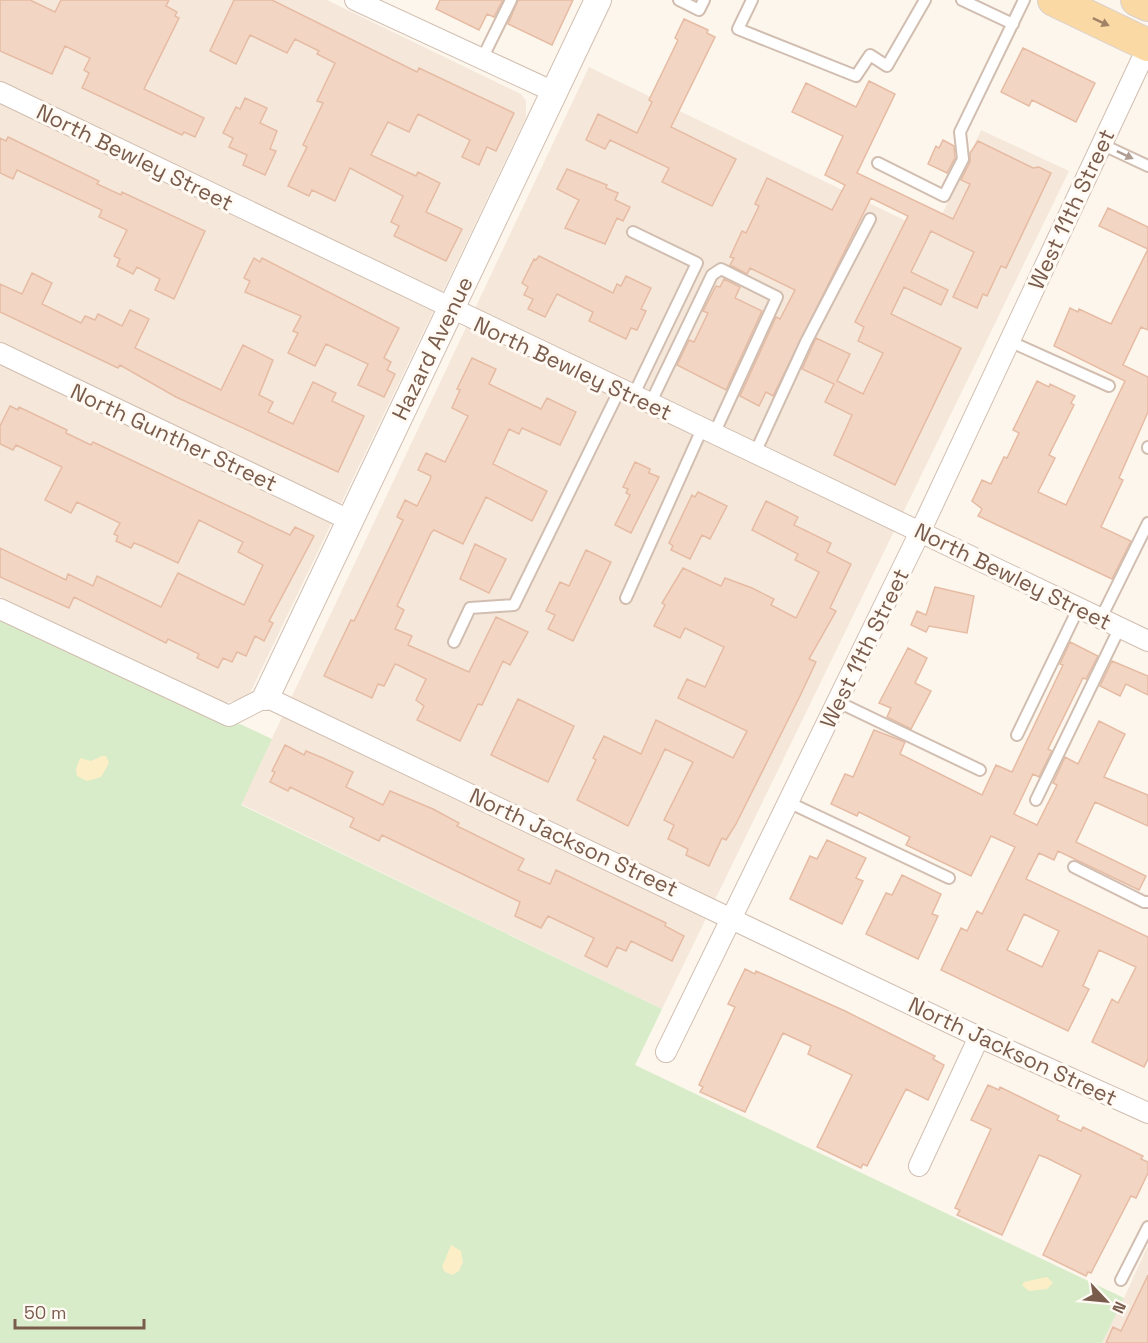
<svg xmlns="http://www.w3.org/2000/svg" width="1148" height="1343" font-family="'Space Grotesk',sans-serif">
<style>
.residential{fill:#f5e8da}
.green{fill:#d8ecc9}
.sand{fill:#fcefc7}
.building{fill:#f3d5c3;stroke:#e6bba3;stroke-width:1.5;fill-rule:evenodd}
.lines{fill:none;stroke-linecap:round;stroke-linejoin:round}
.service-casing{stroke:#d1beb0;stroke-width:14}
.minor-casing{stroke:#d1beb0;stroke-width:22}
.tertiary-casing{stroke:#d1beb0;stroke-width:28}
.primary-casing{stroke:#dad1cd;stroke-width:34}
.service{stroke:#fff;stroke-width:10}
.minor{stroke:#fff;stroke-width:20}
.tertiary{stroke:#fff;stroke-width:26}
.primary{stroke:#fbd9a5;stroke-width:32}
.oneway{fill:#a18267}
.oneway2{fill:#af9d94}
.labels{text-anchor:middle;stroke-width:6;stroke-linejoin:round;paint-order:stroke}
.street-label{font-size:22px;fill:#7a5c4d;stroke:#fffaf3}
</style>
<rect width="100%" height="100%" fill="#fdf6ec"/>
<path class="residential" d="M0,0H327L521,94L526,101V118L251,691L242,699L225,703L0,597Z
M589,67L933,234L981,130L1069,171L662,1009L241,804Z
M1148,1245V1343H1102L1124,1298Z"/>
<path class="green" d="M0,612L272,739L241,805L662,1009L635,1065L1124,1298L1102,1343H0Z"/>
<path class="sand" d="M102,756H106L109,763L101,777L87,781L77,776L76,769L80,758L91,761Z
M451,1245L461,1251L463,1262L459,1271L452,1275L445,1272L442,1267Z
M1047,1277L1053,1283L1047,1289L1029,1291L1022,1285L1024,1282Z"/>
<path class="building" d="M0,0H30L55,12L61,0H169L166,6L177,12L175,16L179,18L144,89L204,118L195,137L184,132L182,135L82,88L89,73L84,70L90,58L65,46L52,74L0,51Z
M234,0H272L417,72L419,68L514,113L496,151L487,147L479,165L462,157L470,140L418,114L409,132L388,122L371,155L416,176L418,172L440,183L426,212L462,229L446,261L394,236L399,226L391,222L403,196L350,168L335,201L312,190L309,196L288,186L307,147L303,145L323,103L317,101L335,63L317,54L319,51L295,39L287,53L250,35L236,64L210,51Z
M440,0H503L494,17L487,14L479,30L436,9Z
M518,0H573L552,45L508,24Z
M684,19L708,30L707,33L715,37L671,127L736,159L712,206L662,182L669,168L610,140L605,149L586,140L598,114L637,133L652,102L649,100L678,40L675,38Z
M1023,48L1095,83L1076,122L1032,100L1029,106L1001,92Z
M869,81L895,94L857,173L953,219L970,184L961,180L970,162V153L978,141L1033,168L1039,167L1051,173L1006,268L1001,266L987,296L983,294L977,308L953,297L974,252L931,231L911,272L948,290L941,305L904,287L891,314L961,348L895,485L834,455L852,415L825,402L834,384L802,369L816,338L850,354L837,381L863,394L883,353L858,341L864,327L855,322L908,216L871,198L773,396L766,392L759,406L740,396L776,317L780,319L795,290L750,268L747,274L730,265L734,258L730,257L742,231L746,233L759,206L755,204L767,178L832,210L845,185L825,175L843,136L792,112L806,83L856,107Z
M245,98L267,108L260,123L277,131L270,149L276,151L265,175L243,165L247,155L229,147L233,138L223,133L236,107L240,109Z
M8,137L99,181L97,184L121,195L122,192L205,231L174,299L155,290L160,279L137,267L133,274L117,266L120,259L114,256L127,230L99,217L102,210L17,170L13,179L0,173V138L6,141Z
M943,140L954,146L955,158L947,173L928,164L936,146L939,148Z
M567,169L607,185L606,188L618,193L615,200L630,207L623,221L617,218L605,244L565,228L579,200L557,189Z
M1108,208L1148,227V330L1141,327L1123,365L1148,377V412L1119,478L1123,480L1101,527L1131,541L1112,579L978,516L982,509L972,501L982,480L991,484L1004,457L1007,458L1019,433L1013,430L1037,381L1049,387L1050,384L1075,396L1071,403L1074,405L1049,455L1055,458L1038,492L1066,505L1114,404L1125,381L1054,346L1070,308L1078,312L1079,309L1111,324L1148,249L1099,226Z
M539,256L613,293L617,284L621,286L626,276L651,288L641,309L646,311L637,330L631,328L626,339L589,321L593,312L557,294L545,317L528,309L533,299L524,295L528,287L522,283L534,259L536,260Z
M254,258L260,262L262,258L399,328L384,358L391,362L387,370L395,374L384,397L358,385L368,364L326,344L315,366L288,353L298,333L293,331L301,316L245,292L250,281L244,278Z
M32,273L52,283L42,304L81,323L85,316L95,320L98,314L122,326L130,310L149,319L135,348L221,390L243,345L273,360L259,395L273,402L268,412L293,424L313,382L336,393L332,401L364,416L338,472L176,397L120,365L118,368L0,312V284L22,294Z
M724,279L740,287L735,298L762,311L726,390L677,365L689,340L694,342L708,313L703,311L716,286L720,287Z
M472,358L496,369L489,384L541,409L547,398L576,412L560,445L522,428L519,434L509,429L493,464L547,491L532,521L486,497L463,544L434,530L431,533L397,606L404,610L395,629L412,636L408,645L469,672L496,617L528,632L510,665L503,661L482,705L478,704L460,741L417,720L424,706L416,700L426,679L398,665L395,664L384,686L378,684L372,698L324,676L351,620L354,621L403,520L397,517L405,500L417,506L430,480L431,476L418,470L426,453L445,462L468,416L452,408L460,390L457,389Z
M10,406L18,410L19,407L67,430L66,433L91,445L93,442L290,535L295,527L314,536L269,621L273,623L264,641L255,636L246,656L237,652L232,662L223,658L218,668L197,658L199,654L168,639L166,643L74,597L69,608L0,577V548L66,580L68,574L93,586L97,576L161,607L178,573L244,605L263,565L238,552L243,542L199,520L178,563L142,546L134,543L131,548L116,541L118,536L114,534L120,523L77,502L71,513L45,500L62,467L16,445L13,450L0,444V426Z
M635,462L650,469L649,473L659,477L631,533L615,525L630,495L626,493L628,489L623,487Z
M698,492L727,506L710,539L702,535L690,559L671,550L673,546L669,543L692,495L695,497Z
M766,501L798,517L794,525L831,543L827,552L851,564L830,608L836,611L809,659L816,662L800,696L736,824L726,840L722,838L709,866L686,855L688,849L668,839L674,825L664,820L693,762L665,749L628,826L577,800L596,760L593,758L604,736L641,754L656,720L733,758L747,731L678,698L687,679L705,687L724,647L685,628L680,638L654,626L665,605L662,603L683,568L721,586L725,578L752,588L774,599L771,605L796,618L819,572L795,560L798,554L752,530Z
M475,544L506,559L489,593L460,579Z
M586,550L611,562L573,641L548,629L555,615L546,611L560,582L569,586Z
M935,587L974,596L967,633L929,626L926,632L911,625L917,611L926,615Z
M1070,642L1098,656L1086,679L1083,678L1048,749L1052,751L1039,777L1033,774L1014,814L1037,825L1057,785L1053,783L1065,757L1078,764L1099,721L1125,734L1104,777L1148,795V826L1095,802L1076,842L1146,876L1139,890L1058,851L1054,860L1039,853L1026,879L1148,937V1059L1144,1067L1092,1042L1112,999L1118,1003L1136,967L1099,950L1083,986L1089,989L1068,1031L941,970L961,928L967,931L977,911L982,914L1015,847L991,836L971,876L906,845L910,837L859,812L857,816L831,804L845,774L853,777L874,730L905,742L900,754L982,795L996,765L1012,772L1063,665L1060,664ZM1024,914L1059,931L1042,967L1007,950Z
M908,648L927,658L915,683L931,691L911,729L887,717L891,708L879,703Z
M1112,661L1148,676V695L1126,684L1120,696L1100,686Z
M518,699L574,726L548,782L491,755Z
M285,745L304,755L306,751L323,758L353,772L346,787L383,805L390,791L433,809L459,823L457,826L524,859L518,870L550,884L556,870L666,923L665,926L684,936L672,961L631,941L626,951L617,947L607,967L585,956L594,938L548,916L541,928L515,916L520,902L382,835L379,841L350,827L354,818L290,787L288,791L270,782L275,772L272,771Z
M827,840L866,858L856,878L863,881L842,924L790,899L810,856L817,859Z
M902,875L941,894L932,914L938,916L918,959L866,934L886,893L892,895Z
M745,969L755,974L756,971L845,1011L935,1056L933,1059L944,1065L928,1100L906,1089L867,1166L863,1164L861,1168L817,1147L852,1075L808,1054L811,1046L783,1033L745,1112L700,1092L703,1087L699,1085L735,1007L728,1004Z
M988,1085L999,1090L1000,1087L1059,1116L1057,1120L1081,1131L1083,1127L1143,1156L1141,1159L1148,1162V1173L1136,1198L1131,1196L1091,1273L1088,1272L1086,1276L1043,1255L1081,1175L1047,1158L1039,1155L1002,1235L957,1215L960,1210L955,1208L991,1129L971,1120Z
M1148,1275V1343H1106L1113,1327L1121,1331Z"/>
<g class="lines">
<defs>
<path id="service" d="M679,0L699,10L704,0
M752,0L738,29L856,76L870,55L887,66L925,0
M962,0L1013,24
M482,59L511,0
M1101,144L1148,166
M878,163L944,196L963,159L960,132L1024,0
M633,232L697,263L633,396
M1009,341L1109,386
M650,404L712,275L721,269L777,297L714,434
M1148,448V447
M755,453L806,342L870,219
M626,598L702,429
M1101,618L1148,523
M454,642L470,608L514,605L620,389
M838,702L980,770
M1017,735L1079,607
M1036,800L1120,627
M790,803L949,878
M1074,867L1144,902H1148
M1121,1280L1148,1227"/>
<path id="minor" d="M355,0L554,92
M0,92L1148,641
M0,353L349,520
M0,609L229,716L266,697L979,1037L1148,1113
M666,1052L920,532L1148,46
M919,1166L979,1037"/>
<path id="tertiary" d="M266,697L598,0"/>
<path id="primary" d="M1054,0L1148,45
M1137,0L1148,5"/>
</defs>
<use href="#service" class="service-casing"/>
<use href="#minor" class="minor-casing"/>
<use href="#tertiary" class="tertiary-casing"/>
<use href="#primary" class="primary-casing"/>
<use href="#service" class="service"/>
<use href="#minor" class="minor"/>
<use href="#tertiary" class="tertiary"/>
<use href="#primary" class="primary"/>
</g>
<defs><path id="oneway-solid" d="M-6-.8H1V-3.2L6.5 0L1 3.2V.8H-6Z" transform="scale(1.5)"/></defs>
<use class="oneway" href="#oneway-solid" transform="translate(1101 22) rotate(25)"/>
<use class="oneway2" href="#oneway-solid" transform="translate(1125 155) rotate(25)"/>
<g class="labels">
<g class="street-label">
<text transform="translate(135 157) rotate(26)" y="8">North Bewley Street</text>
<text transform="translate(1071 209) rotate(-65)" y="8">West 11th Street</text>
<text transform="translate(432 348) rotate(-64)" y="8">Hazard Avenue</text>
<text transform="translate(573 368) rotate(25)" y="8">North Bewley Street</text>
<text transform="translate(174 437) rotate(25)" y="8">North Gunther Street</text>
<text transform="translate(1013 576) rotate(26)" y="8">North Bewley Street</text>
<text transform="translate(864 648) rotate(-64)" y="8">West 11th Street</text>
<text transform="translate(574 842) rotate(25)" y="8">North Jackson Street</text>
<text transform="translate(1013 1051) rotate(25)" y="8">North Jackson Street</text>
</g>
</g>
<g transform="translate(1106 1301) rotate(116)" stroke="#fffaf3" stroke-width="4.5" paint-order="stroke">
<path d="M0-4.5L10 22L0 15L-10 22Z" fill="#7a5c4d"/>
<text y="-9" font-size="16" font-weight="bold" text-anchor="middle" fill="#7a5c4d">N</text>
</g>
<path d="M15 1319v9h129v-9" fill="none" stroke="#7a5c4d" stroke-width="3"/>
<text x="24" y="1319" font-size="18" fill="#7a5c4d" stroke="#fffaf3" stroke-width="4.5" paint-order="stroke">50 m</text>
</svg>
